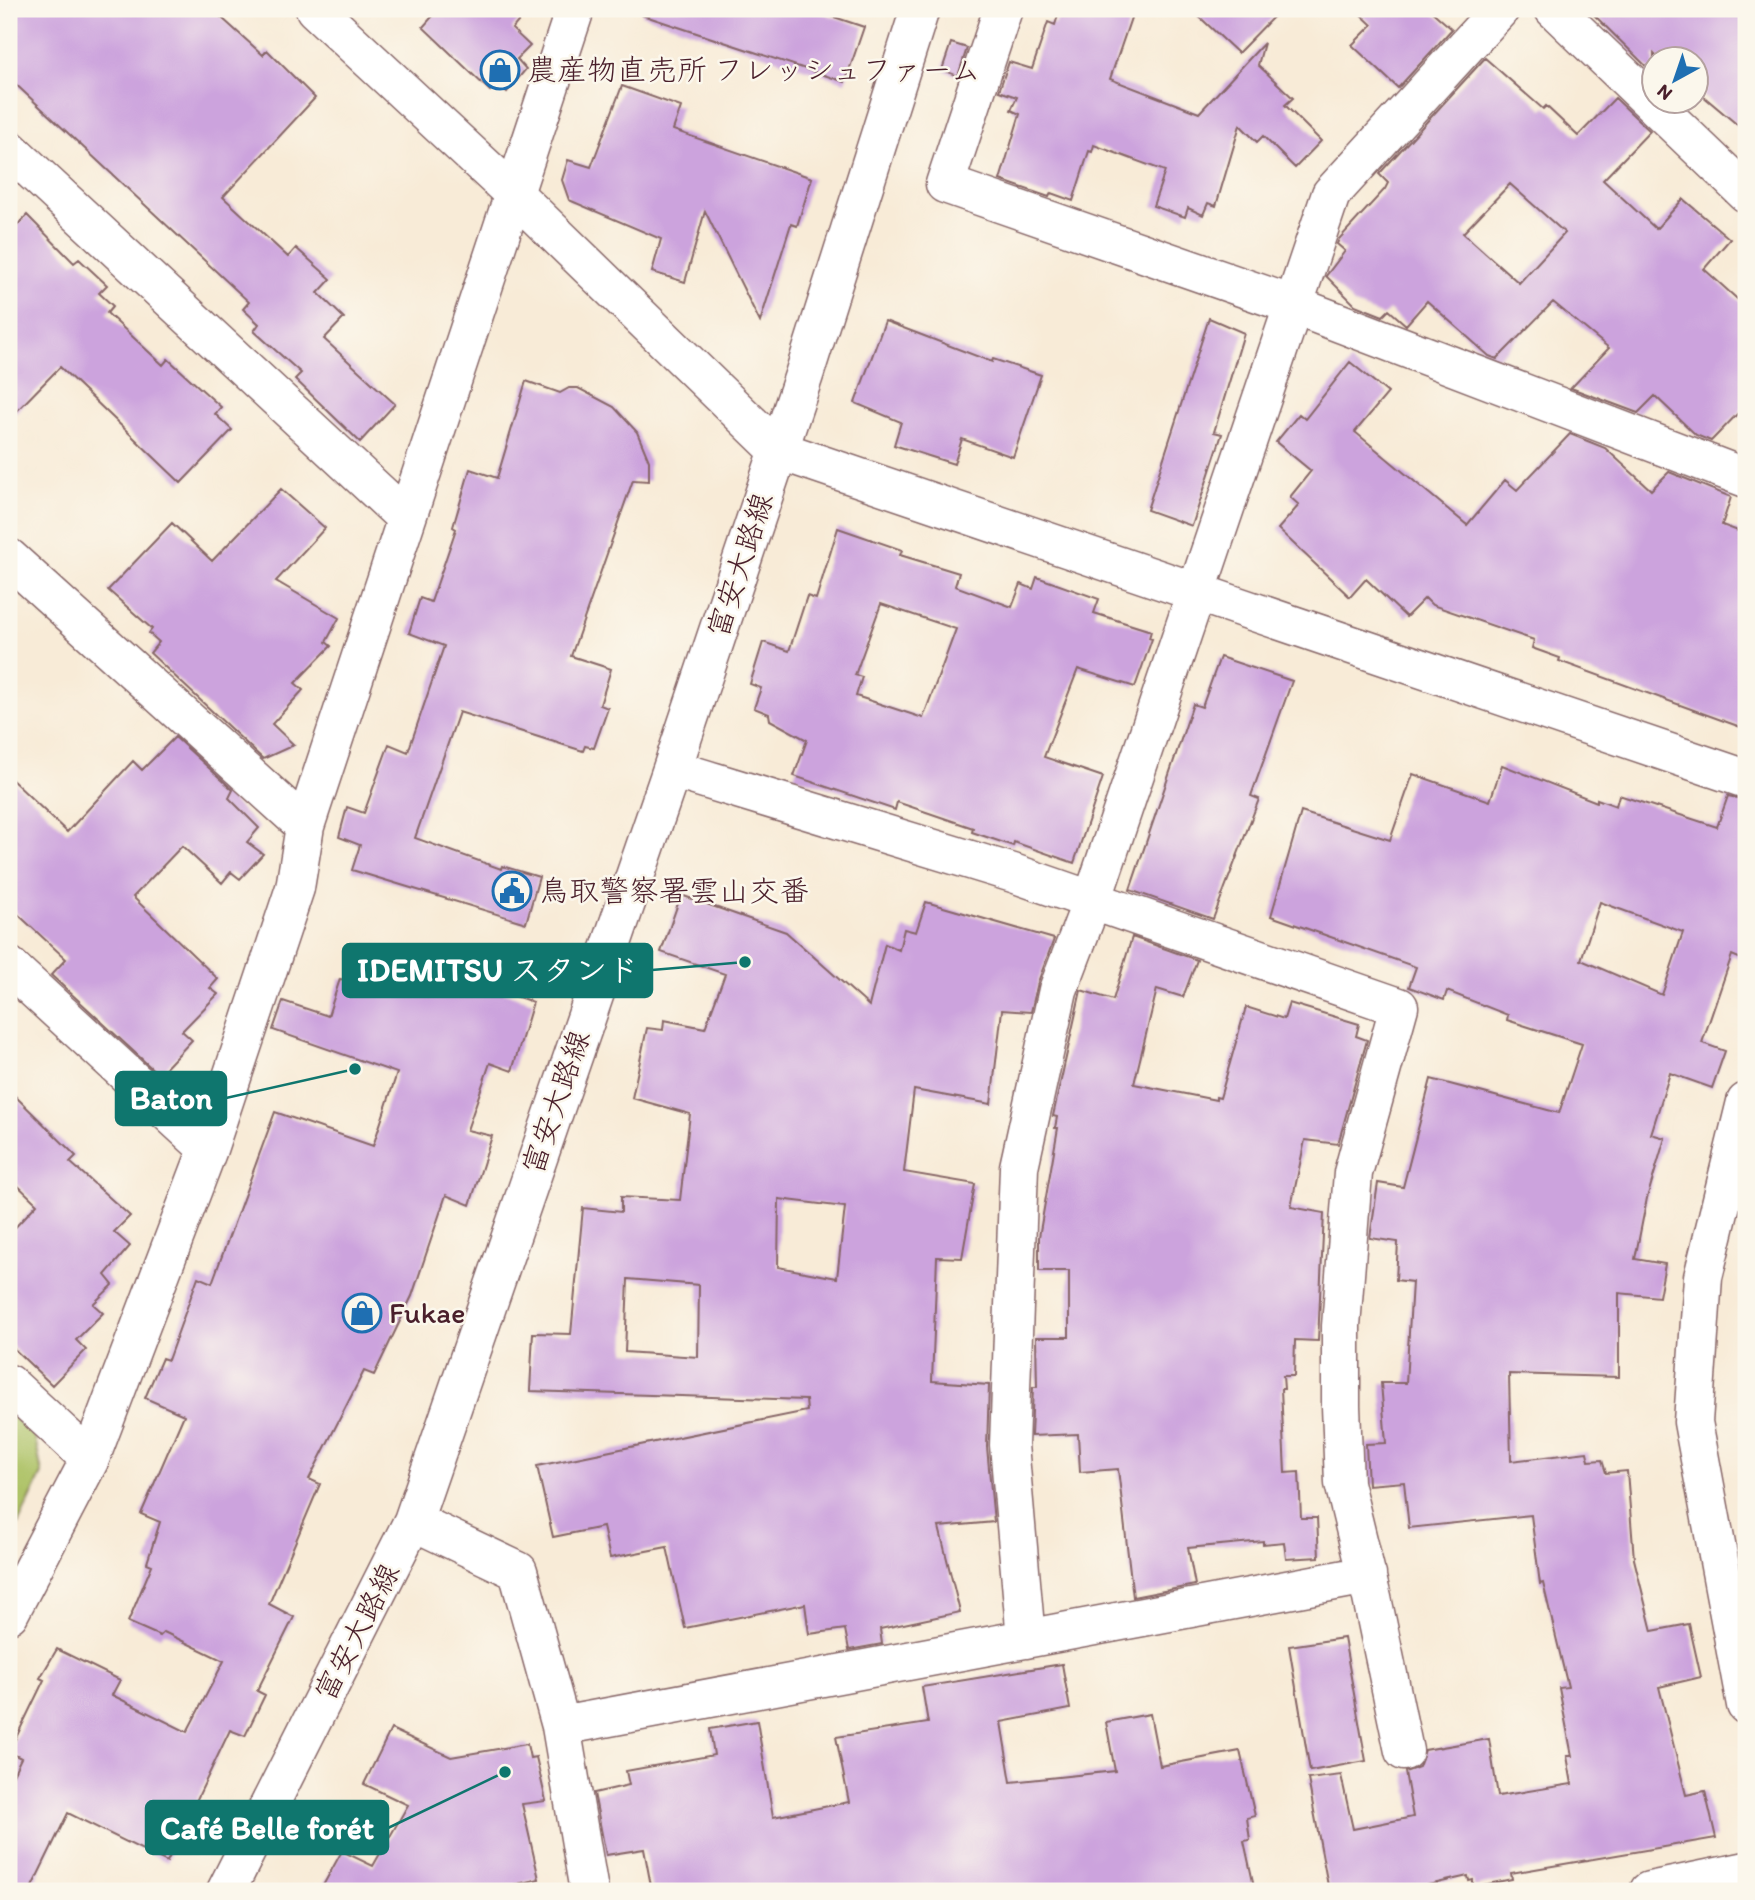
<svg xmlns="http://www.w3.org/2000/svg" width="1755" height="1900" font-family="Itim,'Klee One',sans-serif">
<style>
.green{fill:#aec367;stroke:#7c7149;stroke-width:2}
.building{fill:#cca3dd;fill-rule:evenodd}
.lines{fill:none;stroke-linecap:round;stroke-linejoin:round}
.minor-casing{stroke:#876667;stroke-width:41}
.minor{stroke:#fff;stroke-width:38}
.labels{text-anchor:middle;stroke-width:5;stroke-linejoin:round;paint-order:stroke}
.poi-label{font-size:30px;fill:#4a1f2b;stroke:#fbf7ec;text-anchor:start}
.street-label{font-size:30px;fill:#4a1f2b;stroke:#fbf7ec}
.leader{fill:none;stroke:#0f766e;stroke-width:2.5}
.callout-dot{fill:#0f766e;stroke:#fbf7ec;stroke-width:2.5}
.callout{fill:#0f766e;stroke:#0f766e;stroke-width:2.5}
.callout-label{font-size:32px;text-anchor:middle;font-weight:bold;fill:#fff}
</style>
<rect width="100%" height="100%" fill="#fbf7ec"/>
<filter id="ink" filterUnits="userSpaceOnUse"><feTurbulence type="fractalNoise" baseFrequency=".0143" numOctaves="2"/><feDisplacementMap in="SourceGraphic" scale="14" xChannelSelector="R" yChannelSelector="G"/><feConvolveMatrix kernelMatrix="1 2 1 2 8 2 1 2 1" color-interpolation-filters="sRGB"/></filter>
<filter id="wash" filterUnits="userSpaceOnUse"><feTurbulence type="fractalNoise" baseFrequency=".00686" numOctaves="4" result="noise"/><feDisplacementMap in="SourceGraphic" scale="28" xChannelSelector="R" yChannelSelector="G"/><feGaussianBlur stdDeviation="1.57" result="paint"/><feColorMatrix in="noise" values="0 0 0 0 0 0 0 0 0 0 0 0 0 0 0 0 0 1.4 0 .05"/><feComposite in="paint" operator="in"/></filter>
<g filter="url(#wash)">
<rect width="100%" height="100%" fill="#f8ebd7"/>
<path class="green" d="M9,1413L35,1437L42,1474L9,1543Z"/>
<g id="blocks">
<path class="building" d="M9,9H212L263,55L267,50L315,98L223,197L288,257L296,248L331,279L318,293L344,318L324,339L395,404L360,442L295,379L301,373L254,331L259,324L243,309L249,302L9,78Z
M439,9H529L512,29L530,46L517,59L526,69L507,92L497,83L490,91L423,27Z
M643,9H810L864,27L845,82L642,15Z
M1060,9H1134L1110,79L1199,113L1264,43L1258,65L1293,98L1285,105L1321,141L1295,168L1263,136L1257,142L1240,125L1216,206L1208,203L1203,215L1188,208L1185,217L1153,206L1165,171L1094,145L1092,152L1089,151L1073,201L1051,193L1049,197L1000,180L1020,114L1011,110L1017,97L999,91L1009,62L1032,69L1048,22L1055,25Z
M1191,9H1281L1238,53Z
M1355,9H1429L1452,29L1398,88L1352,45L1372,25Z
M1588,9H1746V132L1696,90V60H1660L1654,54V74Z
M951,43L967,48L958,76L942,70Z
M1485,58L1543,109L1546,106L1578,136L1615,98L1650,131L1603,180L1656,229L1683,199L1730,239L1704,269L1746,307V405L1711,441L1696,435L1655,396L1638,413L1571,388L1609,348L1553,302L1497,359L1489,356L1427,301L1406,325L1389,310L1383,316L1355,305L1326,276L1345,251L1337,244L1339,239L1385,189L1388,183L1379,174ZM1510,184L1565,233L1519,283L1463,233Z
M622,86L681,107L673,130L812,178L797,226L791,224L760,322L705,211L685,282L652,272L661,239L569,200L562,180L568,160L591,167Z
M27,215L74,263L79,259L107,285L99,293L113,306L107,313L163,365L168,359L221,407L215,414L232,430L181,483L60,367L9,419V234Z
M1209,318L1244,333L1214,432L1222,434L1192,526L1147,510Z
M885,321L992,362L993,359L1041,375L1013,457L962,439L954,464L894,445L901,422L855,403Z
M1350,362L1388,393L1355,432L1467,525L1505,480L1517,490L1570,434L1605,448L1651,490L1669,472L1731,497L1722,525L1746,534V729L1559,661L1560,658L1532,648L1534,640L1432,605L1425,598L1406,617L1366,579L1350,597L1278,529L1299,505L1290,497L1311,471L1276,442L1299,414L1305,419Z
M526,381L560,393L569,388H578L614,407L637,432L649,461V481L633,480L571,656L611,669L600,705L608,708L594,748L585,746L583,751L459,712L415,838L501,869L502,866L539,877L526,923L352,870L360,845L339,837L347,807L364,813L389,744L408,752L444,646L409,633L420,598L431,602L456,529L453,527L470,469L497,478Z
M281,489L325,528L276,581L339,618L326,642L331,646L295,683L303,690L272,724L294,745L263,759L150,653L159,642L149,633L152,629L108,590L172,523L212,561Z
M838,528L902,550L900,555L959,573L955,586L1012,607L1021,584L1033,589L1037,577L1099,599L1094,613L1151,631L1149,638L1152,639L1135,687L1078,669L1044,757L1103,777L1074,863L1014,842L1013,846L972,832L973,828L897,802L895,810L794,776L807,740L770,720L769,714L754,708L761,688L750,684L763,642L789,651L807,596L816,599ZM881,604L956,629L923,718L856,696L862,677L855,675Z
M1220,657L1292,681L1251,796L1259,799L1213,919L1130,890L1193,704L1202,707Z
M175,737L233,790L229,798L259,828L247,842L263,854L240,879L231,872L222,883L182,846L133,897L218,979L210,988L218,994L182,1031L192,1040L159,1075L51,975L66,959L9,906V777L67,832L133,761L142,770Z
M1502,765L1597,802V799L1616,806L1619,795L1717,827L1728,796L1746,800V961L1732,955L1702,1043L1725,1051L1712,1088L1670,1073L1651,1134L1665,1138L1647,1198L1635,1259L1665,1264L1659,1297L1619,1293V1377L1509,1374L1511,1461L1587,1452L1589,1461L1602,1460L1606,1473L1627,1471L1634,1559L1652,1631L1689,1624L1701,1677L1659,1687L1686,1795L1705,1791L1716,1838L1511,1873L1512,1879L1473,1887V1880L1469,1881L1468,1876L1402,1891H1329L1308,1779L1341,1775L1353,1829L1413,1817L1405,1772L1419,1767L1425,1750L1489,1739L1498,1796L1572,1784L1567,1756H1572L1559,1688L1568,1687L1543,1583L1540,1584L1531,1515L1409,1528L1404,1482L1368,1485L1366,1444L1386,1443L1381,1383H1406L1412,1282L1396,1280L1398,1242L1370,1238L1378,1183L1403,1187L1431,1079L1559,1113L1582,1044L1507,1020L1508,1015L1447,991L1444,1000L1409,987L1416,967L1271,916L1301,812L1390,840L1413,774L1490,801ZM1600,902L1683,932L1662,995L1581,960Z
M681,895L786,932L869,1006L885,944L899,950L904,929L916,932L926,902L1054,939L1038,982L1031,1012L1002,1010L991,1104L914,1090L904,1172L975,1184L962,1258L937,1257L932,1381L989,1385L987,1447L994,1522L939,1527L960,1612L880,1629L882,1644L849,1650L845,1629L809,1634L805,1604L685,1628L667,1547L610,1558L603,1527L553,1537L537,1466L807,1411L806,1400L530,1391L533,1333L571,1334L583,1208L621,1212V1197L680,1200L690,1114L632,1098L647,1028L663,1030L664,1020L705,1028L725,974L661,952ZM779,1199L845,1207L837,1278L778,1267ZM628,1279L699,1285L698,1357L625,1352Z
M1132,937L1197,960L1183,997L1157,989L1134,1084L1216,1100V1097L1220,1098L1246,1007L1284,1019L1289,1003L1359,1024L1356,1036L1367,1040L1338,1144L1305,1140L1291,1207L1324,1213L1318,1341L1295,1340L1294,1376H1283L1284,1389H1281L1285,1473L1299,1472L1301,1518H1317L1319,1557L1286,1559L1284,1542L1263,1544V1541L1188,1548L1195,1585L1133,1597L1118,1469L1080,1472L1078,1434L1031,1436L1033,1387H1037L1036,1337H1069V1271H1039V1237L1058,1128H1055L1057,1117L1053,1116L1081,990L1113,1000Z
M367,946L533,1002L512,1071L490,1063L467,1130L492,1136L470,1205L446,1195L412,1296L374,1375L364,1371L309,1479L320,1484L269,1604L294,1617L257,1691L265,1695L245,1736L230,1730L167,1862L68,1813L30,1891H9V1783L21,1758L9,1752L44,1680L40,1678L57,1649L120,1680L112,1695L187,1732L224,1661L164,1632L160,1636L128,1622L152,1565L147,1563L160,1522L141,1514L184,1415L145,1398L162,1358L168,1360L198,1277L212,1283L275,1112L373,1146L397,1073L273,1030L283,1001L328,1016L340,979L355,982Z
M9,1090L76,1156L70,1162L130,1216L114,1232L130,1246L105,1275L113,1285L93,1304L103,1313L76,1340L86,1350L52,1385L9,1344V1234L37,1204L9,1177Z
M1344,1638L1366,1761L1310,1771L1289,1646Z
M1062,1664L1070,1709L1001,1722L1011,1782L1115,1771L1106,1722L1150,1714L1160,1766L1240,1751L1255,1816L1247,1818L1250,1840L1244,1841L1255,1891H652L644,1849L606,1855L594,1793L629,1785L626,1771L714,1755L710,1729L757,1721L773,1817L849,1802L836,1737L928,1723L922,1687Z
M391,1729L451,1757L527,1744L530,1758L536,1757L546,1801L522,1804L539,1879L487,1891H320L342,1851L373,1866L408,1805L364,1784Z"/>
</g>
</g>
<g filter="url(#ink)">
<use href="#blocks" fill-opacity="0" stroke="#876667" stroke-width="2"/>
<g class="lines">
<defs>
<path id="minor" d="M315,9L514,194L778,450L1746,779
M1003,9L945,184L1293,305L1746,478
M1554,9L1746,193
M9,149L405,517
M9,558L305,826
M672,769L1013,873L1399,1007L1353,1173L1341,1326V1406L1344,1483L1372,1598L1404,1751
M9,966L208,1149
M1746,1102L1703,1277L1693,1422L1746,1705
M9,1384L90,1459
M413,1521L518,1571L561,1726L589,1891
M9,1614L90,1459L208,1149L295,888L305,826L575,9
M1026,1639L1009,1445L1019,1167L1058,990L1092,901L1331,194L1500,9
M561,1726L1367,1575
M226,1891L413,1521L672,769L804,375L920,9
M1649,1891L1746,1871"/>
</defs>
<use href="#minor" class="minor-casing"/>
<use href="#minor" class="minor"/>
</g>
</g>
<defs>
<symbol id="shop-ring" viewBox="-11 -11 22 22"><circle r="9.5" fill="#fbf7ec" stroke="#1f6fb2" stroke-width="1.5"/><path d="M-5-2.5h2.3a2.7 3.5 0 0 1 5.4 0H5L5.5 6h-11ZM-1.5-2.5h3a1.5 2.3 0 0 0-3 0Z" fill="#1f6fb2"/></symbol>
<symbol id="civic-ring" viewBox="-11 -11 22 22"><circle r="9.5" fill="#fbf7ec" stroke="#1f6fb2" stroke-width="1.5"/><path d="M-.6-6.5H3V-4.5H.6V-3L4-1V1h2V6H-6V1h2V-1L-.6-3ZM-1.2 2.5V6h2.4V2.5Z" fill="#1f6fb2"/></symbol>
</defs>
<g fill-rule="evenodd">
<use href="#shop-ring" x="478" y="48" width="44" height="44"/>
<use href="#civic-ring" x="490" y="869" width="44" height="44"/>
<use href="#shop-ring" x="340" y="1291" width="44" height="44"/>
</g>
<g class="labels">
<g class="poi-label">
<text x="527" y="80">農産物直売所 フレッシュファーム</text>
<text x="539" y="901">鳥取警察署雲山交番</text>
<text x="389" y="1323">Fukae</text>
</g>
<g class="street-label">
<text transform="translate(740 565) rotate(-72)" y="10">富安大路線</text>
<text transform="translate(556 1102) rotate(-71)" y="10">富安大路線</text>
<text transform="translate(357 1632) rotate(-63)" y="10">富安大路線</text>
</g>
</g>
<path class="leader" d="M745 962L652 970M355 1069L226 1098M505 1772L388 1828"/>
<g class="callout-dot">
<circle cx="745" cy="962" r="7"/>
<circle cx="355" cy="1069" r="7"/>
<circle cx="505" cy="1772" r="7"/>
</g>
<g class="callout">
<rect x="343" y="944" width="309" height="53" rx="7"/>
<rect x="116" y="1072" width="110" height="53" rx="7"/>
<rect x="146" y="1801" width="242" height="53" rx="7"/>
</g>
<g class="callout-label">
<text x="498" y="981">IDEMITSU スタンド</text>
<text x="171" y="1109">Baton</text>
<text x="267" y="1839">Café Belle forét</text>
</g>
<rect width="1755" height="1900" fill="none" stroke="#fbf7ec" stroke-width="35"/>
<g transform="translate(1675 80) rotate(220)"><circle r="33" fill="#fbf7ec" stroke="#b4a19f" stroke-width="2"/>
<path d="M0-5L12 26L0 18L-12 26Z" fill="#1f6fb2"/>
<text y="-10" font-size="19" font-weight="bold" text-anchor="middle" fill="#4a1f2b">N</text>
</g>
</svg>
